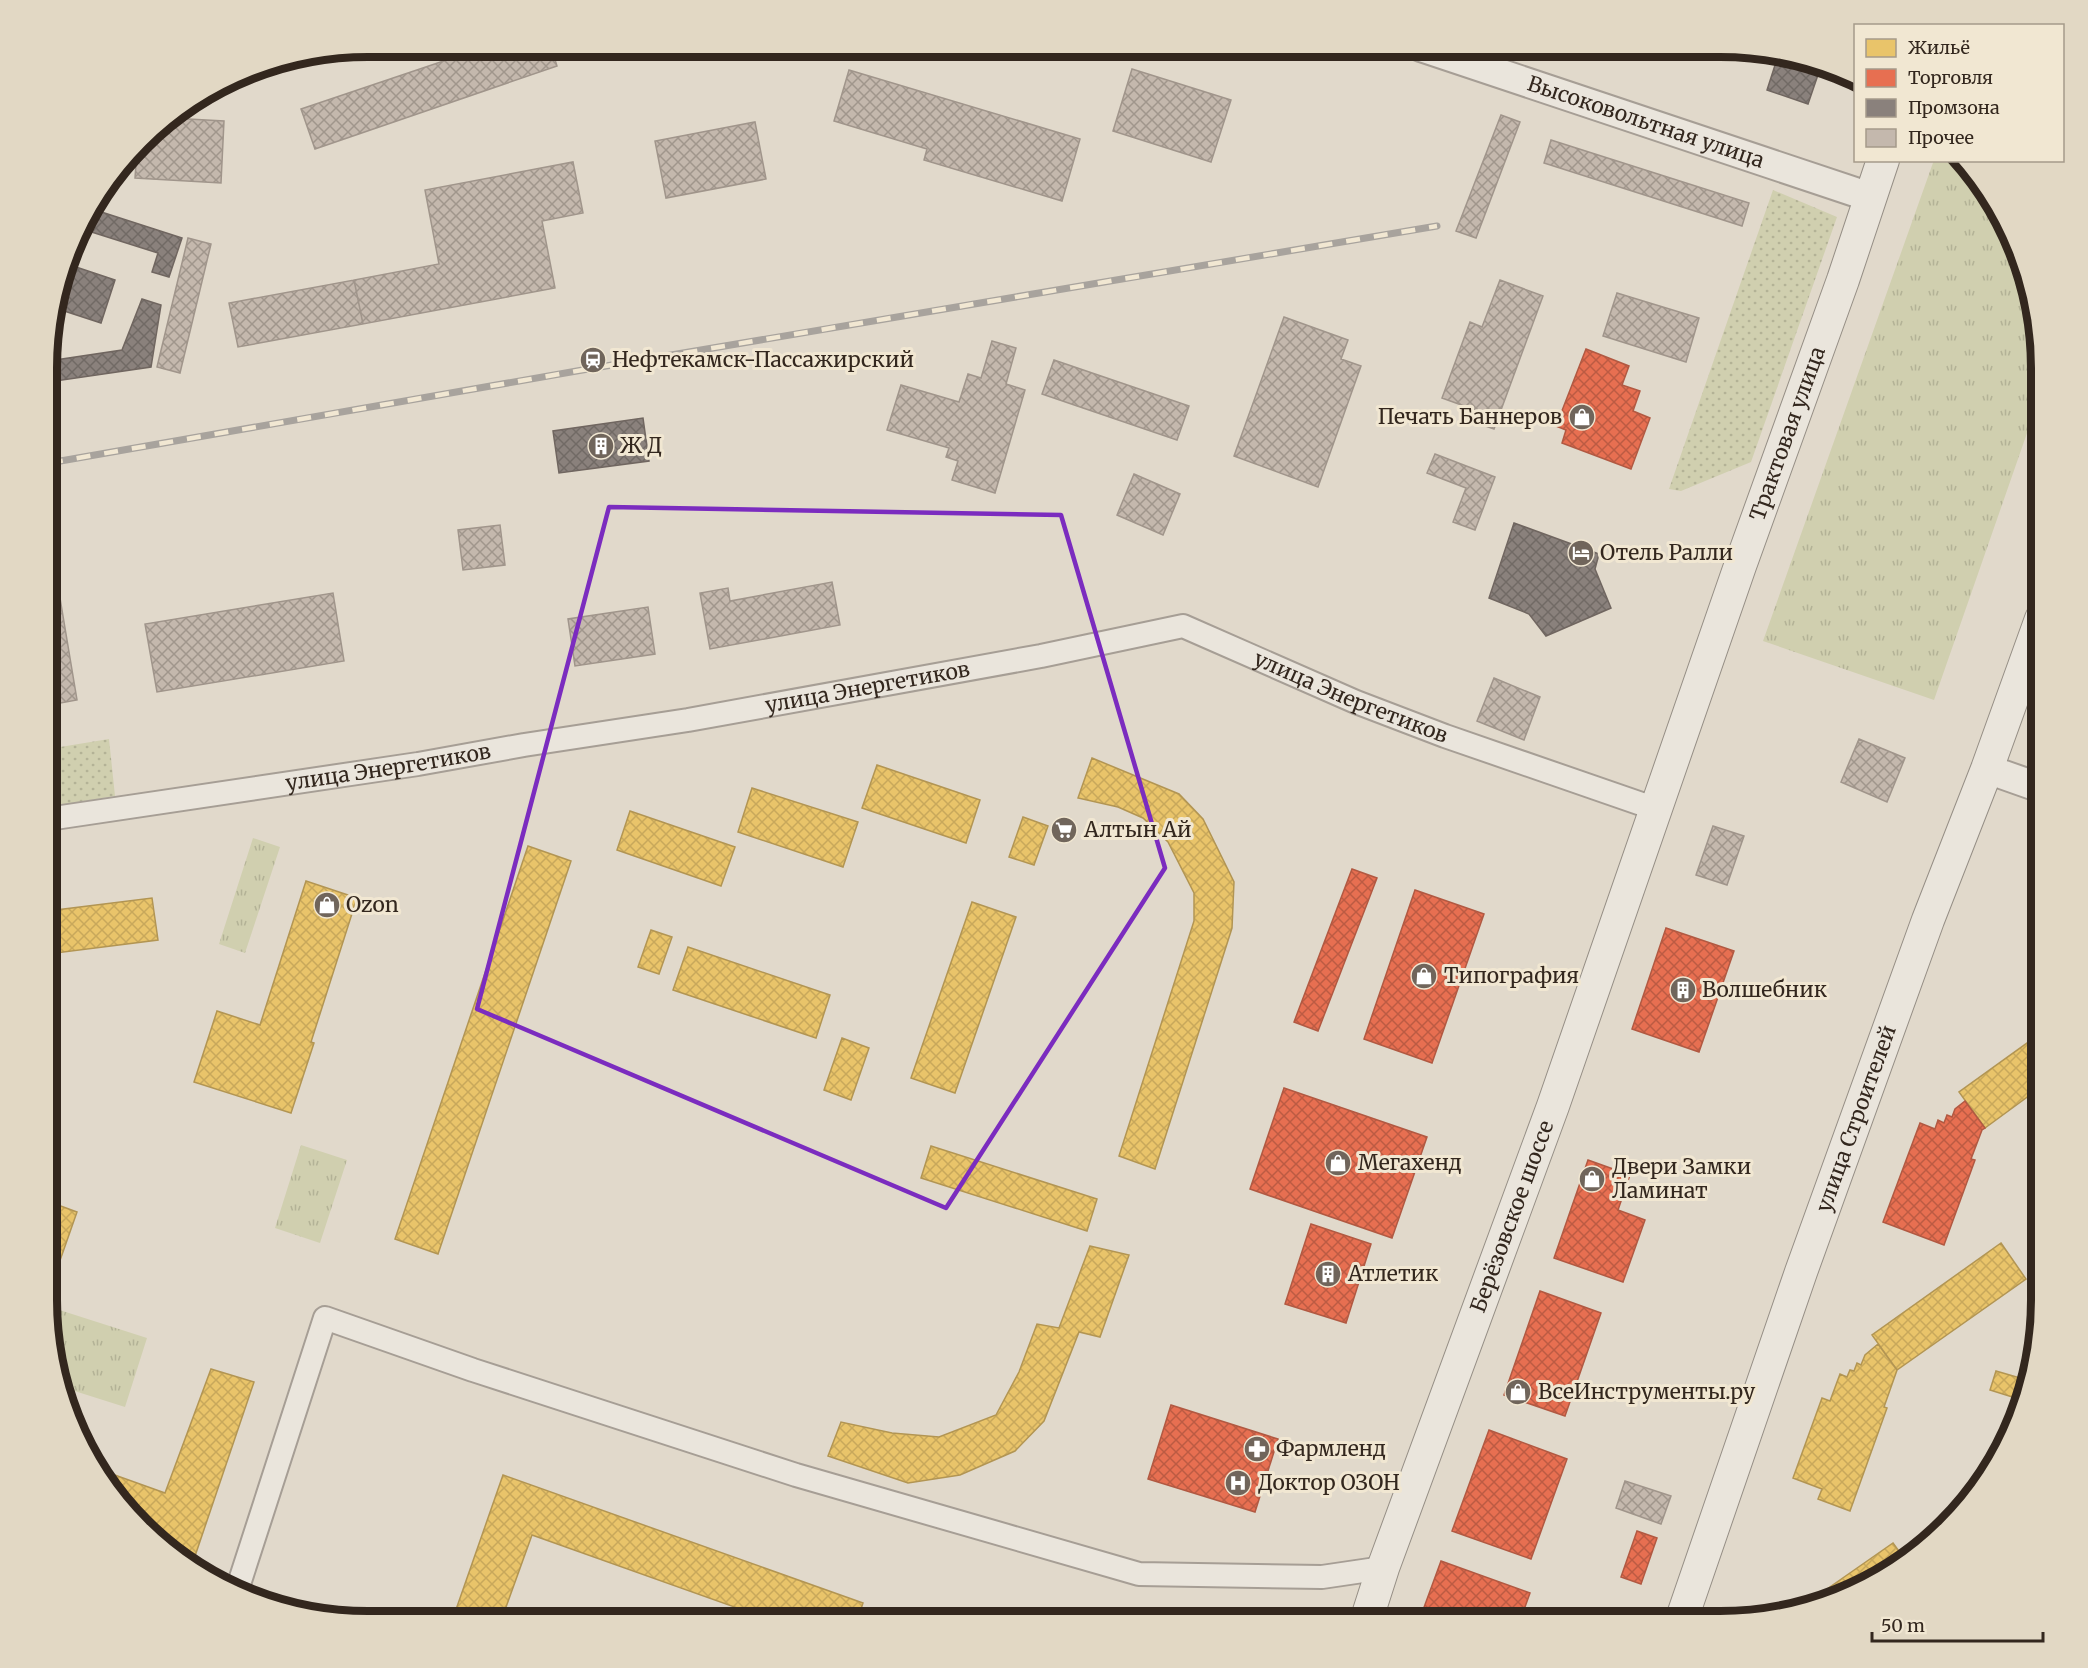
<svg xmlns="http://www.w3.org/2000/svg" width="2088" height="1668" font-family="Merriweather,serif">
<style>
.grass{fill:url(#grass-dots)}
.park{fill:url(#park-tufts)}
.homes{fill:url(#homes-cross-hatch);stroke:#b29553;stroke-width:1.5}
.shops{fill:url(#shops-cross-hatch);stroke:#b15942;stroke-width:1.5}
.industry{fill:url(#industry-cross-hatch);stroke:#706660;stroke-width:1.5}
.building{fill:url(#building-cross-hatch);stroke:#a0958b;stroke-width:1.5}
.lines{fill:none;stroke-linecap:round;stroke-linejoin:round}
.minor-casing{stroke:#a69e95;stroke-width:26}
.tertiary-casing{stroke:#a69e95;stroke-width:32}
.secondary-casing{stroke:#958e85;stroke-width:34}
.minor{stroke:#eae5dc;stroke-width:22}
.tertiary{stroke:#eae5dc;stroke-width:28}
.secondary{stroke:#eae5dc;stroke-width:32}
.rail-casing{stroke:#a8a39d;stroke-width:7}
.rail{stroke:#f1e7d2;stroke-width:4.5;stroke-dasharray:14;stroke-linecap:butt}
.marked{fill:none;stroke:#7b2cbf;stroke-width:4.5;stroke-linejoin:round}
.labels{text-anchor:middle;stroke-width:6;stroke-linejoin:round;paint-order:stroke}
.street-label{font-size:21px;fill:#33271e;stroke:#f1e7d2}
.poi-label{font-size:21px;fill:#33271e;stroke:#f1e7d2;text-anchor:start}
.rim{fill:none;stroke:#33271e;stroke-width:8}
</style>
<defs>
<pattern id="grass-dots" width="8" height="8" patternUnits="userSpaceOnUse" patternTransform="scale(1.5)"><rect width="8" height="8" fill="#d0cfaf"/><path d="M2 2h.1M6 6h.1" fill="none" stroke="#b3b296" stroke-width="1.8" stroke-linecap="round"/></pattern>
<pattern id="park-tufts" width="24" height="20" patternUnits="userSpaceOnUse" patternTransform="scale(1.5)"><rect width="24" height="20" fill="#d0cfaf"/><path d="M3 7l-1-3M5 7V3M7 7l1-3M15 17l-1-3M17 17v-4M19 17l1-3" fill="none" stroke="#b3b296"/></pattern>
<pattern id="homes-cross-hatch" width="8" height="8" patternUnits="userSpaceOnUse" patternTransform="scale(1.5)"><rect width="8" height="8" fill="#e9c46a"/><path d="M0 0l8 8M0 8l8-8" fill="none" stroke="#c8a85b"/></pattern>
<pattern id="shops-cross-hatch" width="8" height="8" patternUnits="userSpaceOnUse" patternTransform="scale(1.5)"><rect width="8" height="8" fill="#e76f51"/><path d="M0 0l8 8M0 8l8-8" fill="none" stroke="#bc5b43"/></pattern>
<pattern id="industry-cross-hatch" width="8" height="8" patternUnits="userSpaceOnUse" patternTransform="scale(1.5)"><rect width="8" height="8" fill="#8a817c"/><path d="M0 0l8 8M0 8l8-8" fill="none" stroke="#716a65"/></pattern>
<pattern id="building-cross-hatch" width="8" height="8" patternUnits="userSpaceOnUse" patternTransform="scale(1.5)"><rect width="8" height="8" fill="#c4b8ad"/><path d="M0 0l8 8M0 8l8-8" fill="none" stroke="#a0968c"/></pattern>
</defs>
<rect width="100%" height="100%" fill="#e1d9cb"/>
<path class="grass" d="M1773,190L1837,217L1751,462L1681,491L1669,489Z
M109,739L115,796L48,807V749Z"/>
<path class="park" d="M1934,160L1964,161L1975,172L2017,245L2041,367V393L1934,700L1763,641Z
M253,838L280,847L245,953L219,944Z
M301,1145L347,1160L320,1243L275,1228Z
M47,1306L147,1338L125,1407L65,1388L47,1322Z"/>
<path class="homes" d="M1092,758L1179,794L1203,819L1234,882L1232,928L1155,1169L1119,1156L1194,921V893L1168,842L1143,818L1118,807L1078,798Z
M877,765L980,800L966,843L862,808Z
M752,788L858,822L843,867L738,832Z
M630,811L735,847L721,886L617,850Z
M1023,817L1048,826L1034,865L1009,857Z
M528,846L571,861L438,1254L395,1239Z
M306,881L357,898L311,1042L314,1043L291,1113L194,1082L217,1011L260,1025Z
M152,898L158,940L48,954V911Z
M972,902L1016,917L955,1093L911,1078Z
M651,930L672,937L659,974L638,967Z
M688,947L830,995L816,1038L673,990Z
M2041,1033V1087L1985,1128L1959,1092Z
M842,1038L869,1048L851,1100L824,1090Z
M931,1146L1097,1199L1087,1231L921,1178Z
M47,1201L77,1212L57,1269L47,1265Z
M2001,1243L2026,1279L1897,1370L1872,1335Z
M1090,1246L1129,1255L1100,1337L1079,1332L1044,1421L1015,1451L960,1475L908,1483L828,1456L841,1422L892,1433L939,1437L996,1415L1019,1372L1037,1324L1059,1328Z
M1878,1344L1897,1370L1884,1407L1887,1408L1850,1511L1818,1499L1822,1489L1793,1478L1822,1398L1830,1401L1840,1374L1847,1377L1850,1370L1854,1371L1857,1363L1861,1365L1865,1355Z
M211,1369L254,1382L193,1562L181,1557L156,1542L101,1470L165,1493Z
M1996,1371L2027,1380L2022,1400L1990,1390Z
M503,1475L863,1603L857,1621H774L532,1535L501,1621H452Z
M1893,1543L1906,1561L1899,1567L1843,1597L1804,1605Z"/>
<path class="shops" d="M1586,349L1629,366L1622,385L1640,391L1633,411L1650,418L1631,469L1562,443L1566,430L1556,426Z
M1352,869L1377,878L1318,1031L1294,1022Z
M1415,890L1484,914L1432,1063L1364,1039Z
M1666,928L1734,951L1699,1052L1632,1029Z
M1284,1088L1427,1137L1392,1238L1250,1189Z
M1965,1101L1985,1128L1982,1130L1971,1159L1975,1160L1944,1245L1883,1222L1920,1123L1935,1129L1938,1120L1944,1123L1947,1115L1952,1117L1955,1109Z
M1588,1160L1630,1175L1618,1210L1645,1220L1623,1282L1554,1258Z
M1311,1224L1371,1244L1346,1323L1285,1304Z
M1540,1291L1601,1313L1565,1416L1504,1395Z
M1171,1405L1278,1439L1255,1512L1148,1479Z
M1489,1430L1567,1459L1531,1559L1452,1531Z
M1637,1531L1657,1538L1641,1584L1621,1577Z
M1441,1561L1530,1593L1520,1621H1419Z"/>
<path class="industry" d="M1778,56L1821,66L1808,104L1767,90Z
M89,208L182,238L169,277L152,272L158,253L82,229Z
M70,265L115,280L101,323L55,308Z
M142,299L161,305L151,367L49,382V361L122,350Z
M643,418L649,461L559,473L553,431Z
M1514,523L1599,554L1595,569L1611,608L1546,636L1529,614L1489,598Z"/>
<path class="building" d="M485,47H551L557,66L315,149L301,109Z
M1132,69L1231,100L1211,162L1113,131Z
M849,70L1080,139L1062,201L924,160L927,149L834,121Z
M1501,115L1520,122L1476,238L1456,231Z
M170,118L224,121L221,183L135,178L137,150L156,126Z
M755,122L766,179L666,198L655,141Z
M1551,140L1749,203L1742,226L1544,163Z
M573,162L583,213L542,221L555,288L363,324L354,280L439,264L425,190Z
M188,238L211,244L180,373L157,367Z
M354,280L363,324L238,347L229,303Z
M1500,280L1543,296L1494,429L1463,418L1467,407L1442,398L1470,322L1482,327Z
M1617,293L1699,318L1686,362L1603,336Z
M1284,317L1348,340L1341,359L1361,366L1318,487L1234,456Z
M992,341L1016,348L1006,384L1025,390L995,493L952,480L958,461L946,457L949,448L887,430L901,385L959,402L968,374L981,378Z
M1054,360L1189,406L1177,440L1042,394Z
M1435,454L1495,477L1475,530L1453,522L1466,488L1427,473Z
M1134,474L1180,494L1163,535L1117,515Z
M500,525L505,565L463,570L458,530Z
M56,574L77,700L49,705V576Z
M832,582L840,625L710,649L700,593L728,588L730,601Z
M333,593L344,661L157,692L145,624Z
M648,607L655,654L575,666L568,619Z
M1494,678L1540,697L1524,740L1477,721Z
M1859,739L1905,758L1887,802L1841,782Z
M1713,826L1744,836L1727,885L1696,875Z
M1625,1481L1671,1496L1661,1524L1616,1508Z"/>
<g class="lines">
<defs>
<g id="minor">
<path id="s1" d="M48,819L418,764L524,745L688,720L1041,656L1183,626L1356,702L1445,736L1656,809"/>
<path d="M231,1589L239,1584L325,1318L473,1370L796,1475L1139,1574L1322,1577L1383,1568"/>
</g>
<g id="tertiary">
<path id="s2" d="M1421,47L1870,197"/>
<path d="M1987,769L2041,788"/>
</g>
<g id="secondary">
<path id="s3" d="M1366,1621L1383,1568L1553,1106L1740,566L1843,280L1883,160"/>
<path id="s4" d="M1681,1621L1801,1272L1928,920L1987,769L2041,619"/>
</g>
</defs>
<use href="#minor" class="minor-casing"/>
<use href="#tertiary" class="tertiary-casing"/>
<use href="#secondary" class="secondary-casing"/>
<use href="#minor" class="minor"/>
<use href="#tertiary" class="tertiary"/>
<use href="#secondary" class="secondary"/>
<defs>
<path id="rail" d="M49,463L594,368L1437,226"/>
</defs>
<use href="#rail" class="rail-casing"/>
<use href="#rail" class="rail"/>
</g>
<path class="marked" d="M609,507L1061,515L1165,868L946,1208L477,1009Z"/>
<defs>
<symbol id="station-disc" viewBox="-11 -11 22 22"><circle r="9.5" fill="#70655b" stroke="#f1e7d2"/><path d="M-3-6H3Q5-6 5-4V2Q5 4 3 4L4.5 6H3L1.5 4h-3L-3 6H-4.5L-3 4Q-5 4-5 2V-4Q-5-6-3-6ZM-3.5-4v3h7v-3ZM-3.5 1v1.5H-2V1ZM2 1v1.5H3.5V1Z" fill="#fff"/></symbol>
<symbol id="shop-disc" viewBox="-11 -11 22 22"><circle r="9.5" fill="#70655b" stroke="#f1e7d2"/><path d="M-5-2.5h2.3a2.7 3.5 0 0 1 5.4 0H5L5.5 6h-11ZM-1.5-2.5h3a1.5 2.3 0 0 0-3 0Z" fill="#fff"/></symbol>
<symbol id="building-disc" viewBox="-11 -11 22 22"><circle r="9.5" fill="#70655b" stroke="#f1e7d2"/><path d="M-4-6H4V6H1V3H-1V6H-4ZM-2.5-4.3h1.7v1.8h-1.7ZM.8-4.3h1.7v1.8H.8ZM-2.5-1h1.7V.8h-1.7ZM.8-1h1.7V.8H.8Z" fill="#fff"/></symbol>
<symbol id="hotel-disc" viewBox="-11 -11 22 22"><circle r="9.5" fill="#70655b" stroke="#f1e7d2"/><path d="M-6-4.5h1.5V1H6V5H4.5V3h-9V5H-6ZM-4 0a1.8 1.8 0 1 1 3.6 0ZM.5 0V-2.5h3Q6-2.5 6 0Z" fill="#fff"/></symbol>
<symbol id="supermarket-disc" viewBox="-11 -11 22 22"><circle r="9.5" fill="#70655b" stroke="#f1e7d2"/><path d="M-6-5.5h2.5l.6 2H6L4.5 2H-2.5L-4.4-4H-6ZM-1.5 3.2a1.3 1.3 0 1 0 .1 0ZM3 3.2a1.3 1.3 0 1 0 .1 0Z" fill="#fff"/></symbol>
<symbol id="pharmacy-disc" viewBox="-11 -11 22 22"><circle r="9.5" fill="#70655b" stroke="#f1e7d2"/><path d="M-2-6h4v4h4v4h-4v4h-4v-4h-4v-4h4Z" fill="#fff"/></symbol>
<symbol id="hospital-disc" viewBox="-11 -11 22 22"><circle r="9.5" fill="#70655b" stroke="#f1e7d2"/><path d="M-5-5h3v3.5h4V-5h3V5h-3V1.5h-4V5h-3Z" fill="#fff"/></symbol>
</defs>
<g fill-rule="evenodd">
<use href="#station-disc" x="578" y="345" width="30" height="30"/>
<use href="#shop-disc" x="1567" y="402" width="30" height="30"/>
<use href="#building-disc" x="586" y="431" width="30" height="30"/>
<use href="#hotel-disc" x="1566" y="538" width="30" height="30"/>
<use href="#supermarket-disc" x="1049" y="815" width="30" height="30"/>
<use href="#shop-disc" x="312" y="890" width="30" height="30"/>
<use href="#shop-disc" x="1409" y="961" width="30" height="30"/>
<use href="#building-disc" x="1668" y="975" width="30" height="30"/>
<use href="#shop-disc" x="1323" y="1148" width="30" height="30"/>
<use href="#shop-disc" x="1577" y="1164" width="30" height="30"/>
<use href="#building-disc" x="1313" y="1259" width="30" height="30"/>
<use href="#shop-disc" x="1503" y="1377" width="30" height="30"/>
<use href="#pharmacy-disc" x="1242" y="1434" width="30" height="30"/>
<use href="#hospital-disc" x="1223" y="1468" width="30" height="30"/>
</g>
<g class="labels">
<g class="street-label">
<text dy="7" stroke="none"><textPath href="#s2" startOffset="237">Высоковольтная улица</textPath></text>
<text dy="7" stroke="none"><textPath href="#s3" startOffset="1260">Трактовая улица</textPath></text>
<text dy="7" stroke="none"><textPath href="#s1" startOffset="830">улица Энергетиков</textPath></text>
<text dy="7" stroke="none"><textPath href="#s1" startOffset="1334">улица Энергетиков</textPath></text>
<text dy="7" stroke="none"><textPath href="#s1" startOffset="344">улица Энергетиков</textPath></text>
<text dy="7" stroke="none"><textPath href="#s4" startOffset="532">улица Строителей</textPath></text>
<text dy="7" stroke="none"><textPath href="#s3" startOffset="430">Берёзовское шоссе</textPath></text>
</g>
<g class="poi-label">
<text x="612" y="367">Нефтекамск-Пассажирский</text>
<text x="1562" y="424" text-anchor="end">Печать Баннеров</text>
<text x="620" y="453">Ж Д</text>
<text x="1600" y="560">Отель Ралли</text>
<text x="1084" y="837">Алтын Ай</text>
<text x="346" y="912">Ozon</text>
<text x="1444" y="983">Типография</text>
<text x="1702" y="997">Волшебник</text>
<text x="1358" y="1170">Мегахенд</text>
<text x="1612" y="1174">Двери Замки<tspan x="1612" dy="24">Ламинат</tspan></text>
<text x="1348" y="1281">Атлетик</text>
<text x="1538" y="1399">ВсеИнструменты.ру</text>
<text x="1276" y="1456">Фармленд</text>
<text x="1258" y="1490">Доктор ОЗОН</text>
</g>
</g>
<path d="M0 0H2088V1668H0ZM368 57H1720A311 311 0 0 1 2031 368V1300A311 311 0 0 1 1720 1611H368A311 311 0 0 1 57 1300V368A311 311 0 0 1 368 57Z" fill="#e2d8c4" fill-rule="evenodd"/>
<path class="rim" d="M368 57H1720A311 311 0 0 1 2031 368V1300A311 311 0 0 1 1720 1611H368A311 311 0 0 1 57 1300V368A311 311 0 0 1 368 57Z"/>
<rect x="1854" y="24" width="210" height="138" fill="#f1e7d2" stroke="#a59a8a" stroke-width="1.5"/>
<rect x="1866" y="39" width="30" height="18" fill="#e9c46a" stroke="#a59a8a" stroke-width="1.5"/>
<text x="1908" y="54" font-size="18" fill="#33271e">Жильё</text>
<rect x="1866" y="69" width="30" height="18" fill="#e76f51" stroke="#a59a8a" stroke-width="1.5"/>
<text x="1908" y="84" font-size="18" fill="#33271e">Торговля</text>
<rect x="1866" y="99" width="30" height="18" fill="#8a817c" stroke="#a59a8a" stroke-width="1.5"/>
<text x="1908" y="114" font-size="18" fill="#33271e">Промзона</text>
<rect x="1866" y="129" width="30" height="18" fill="#c4b8ad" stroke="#a59a8a" stroke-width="1.5"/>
<text x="1908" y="144" font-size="18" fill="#33271e">Прочее</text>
<path d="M1872 1632v9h171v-9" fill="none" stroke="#33271e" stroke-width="3"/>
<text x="1881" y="1632" font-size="18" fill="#33271e" stroke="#f1e7d2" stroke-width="4.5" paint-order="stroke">50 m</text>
</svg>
